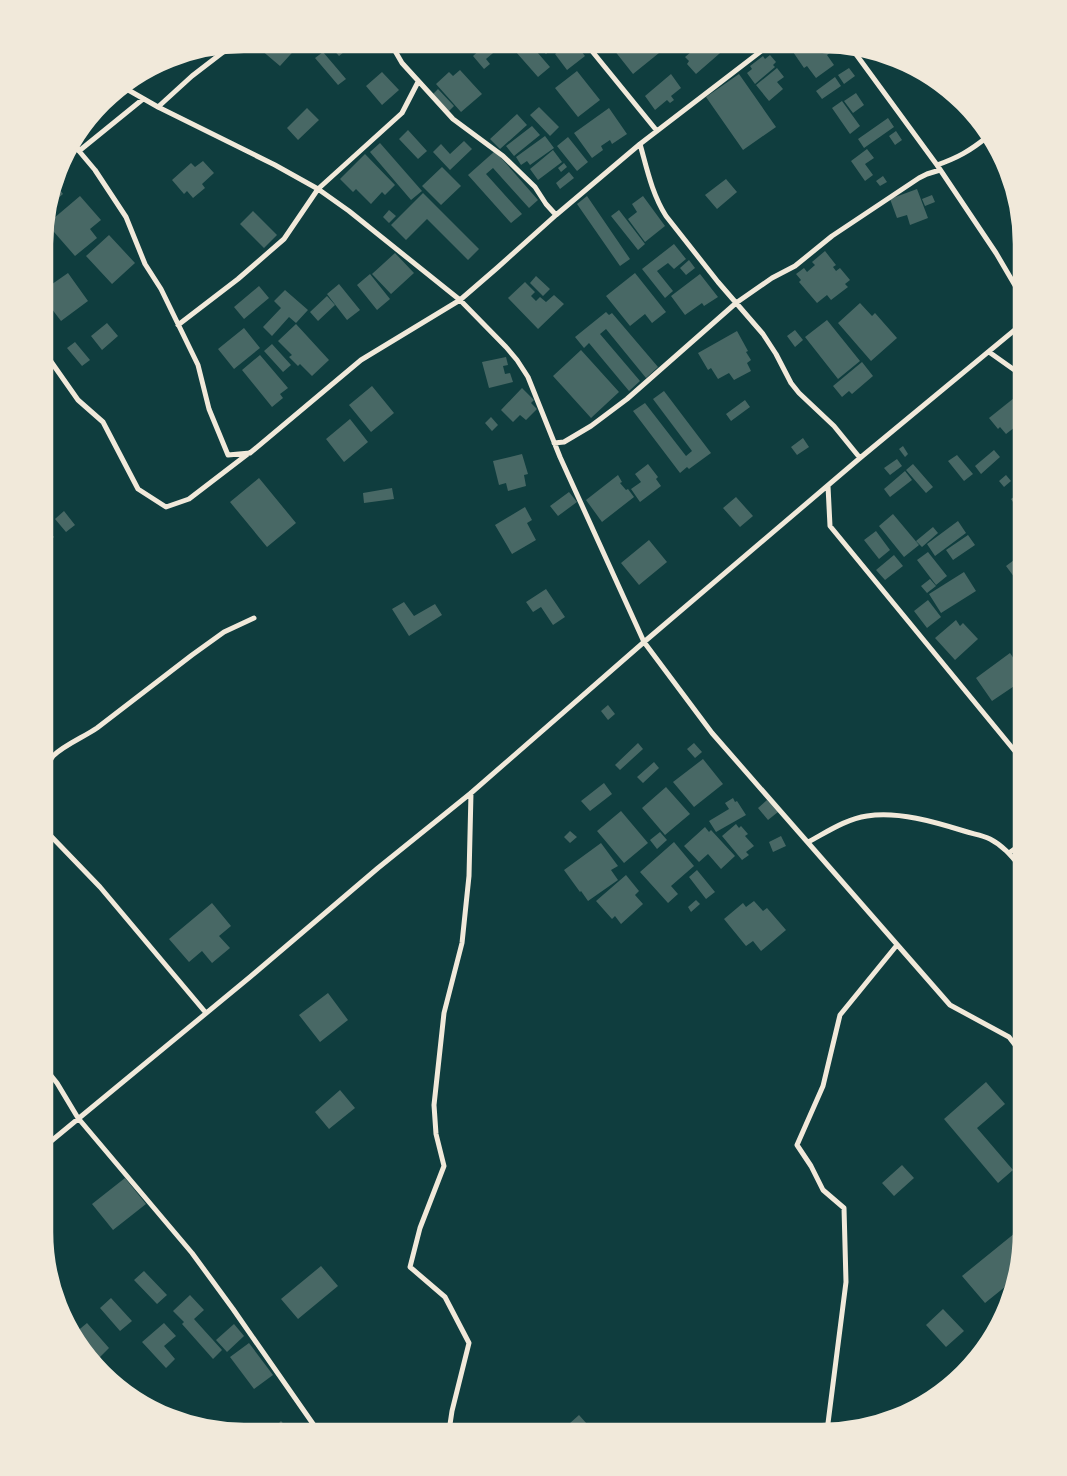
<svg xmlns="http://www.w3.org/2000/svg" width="1067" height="1476" font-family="'Public Sans',sans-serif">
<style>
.building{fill:#486865}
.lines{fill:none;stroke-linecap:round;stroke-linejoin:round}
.minor{stroke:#f1e9da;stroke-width:5}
.rim{fill:none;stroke:#f1e9da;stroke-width:2.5}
</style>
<rect width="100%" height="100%" fill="#0f3d3e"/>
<path class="building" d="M254,44H300L280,66Z
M328,44H345L349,48L339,56Z
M486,44H496L499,48L486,59L490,64L484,69L473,56Z
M525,45H531L550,67L538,77L516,52Z
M536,45H556L546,54Z
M562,45H576L585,56L567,70L555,54L564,47Z
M621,45H653L659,53L633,74L614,50Z
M696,45H725L727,47L696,74L687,64L689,61L685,57L698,46Z
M796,45H837L838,47L827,55L834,65L816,78L807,66L804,68L791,49Z
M323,52L346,79L338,85L315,58Z
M770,55L776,62L773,65L775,67L755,84L747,73L752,69L750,66L763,56L765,59Z
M777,68L784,77L777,82L783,89L769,101L756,85Z
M849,68L855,76L844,84L838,75Z
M460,70L482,94L461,112L436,84L449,72L453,76Z
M577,71L600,100L578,117L555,88Z
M382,72L399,90L382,105L366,86Z
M671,74L681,88L671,96L674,100L670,103L667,100L655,110L645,96Z
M739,74L776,127L743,150L706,97Z
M835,77L841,86L822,99L816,91Z
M438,89L454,106L449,111L433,94Z
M856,93L864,105L853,113L844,101Z
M842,101L860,126L850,134L832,108Z
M539,107L559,127L550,136L530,115Z
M307,108L319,120L298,140L287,128Z
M609,108L627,134L612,144L610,140L601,146L603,150L592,158L574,133Z
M517,114L527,125L500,149L490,139Z
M888,118L894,127L864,148L858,139Z
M532,126L540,135L514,156L506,146Z
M408,130L427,151L418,159L399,139Z
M896,131L902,140L895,145L889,136Z
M545,136L554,148L530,165L527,161L521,165L516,157Z
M568,137L588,162L577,171L557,146Z
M464,141L472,149L450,170L433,152L441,144L450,154Z
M380,143L422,191L411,200L370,152Z
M867,149L874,158L865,164L873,175L865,181L851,161Z
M553,150L562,162L538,180L530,169Z
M495,151L538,200L529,208L493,168L486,174L522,214L511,223L468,175Z
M365,154L395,185L385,195L382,192L371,204L356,189L353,192L340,179Z
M203,161L214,173L202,184L205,188L193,198L187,191L184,194L172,180L191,163L195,167Z
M564,163L567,167L561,172L558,168Z
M442,167L461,186L441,205L422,186Z
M569,172L574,178L560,189L556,183Z
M60,176L64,182L58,187L63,194L51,204Z
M883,176L887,182L880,186L876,181Z
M726,179L737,192L717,209L705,195Z
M917,189L928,218L910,225L907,215L897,218L890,199Z
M423,193L479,249L468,260L427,219L406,240L391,225Z
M932,195L935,202L925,206L922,199Z
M80,196L101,220L90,229L97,238L75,256L47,224Z
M587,196L630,259L620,266L577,204Z
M643,196L665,226L645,242L628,219L637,212L632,204Z
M389,210L396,216L389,223L383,217Z
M619,210L645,244L638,250L611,216Z
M253,211L277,235L264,248L240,224Z
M109,235L135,263L112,284L86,256Z
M674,244L686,259L674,269L668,263L657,271L673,291L665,298L642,269Z
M825,251L836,265L833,267L836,271L840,268L850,280L845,284L848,287L831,300L827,295L817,303L799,282L801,280L796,274L804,268L807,272L815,265L812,262Z
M395,253L414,273L391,294L372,274Z
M689,260L695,268L686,275L680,268Z
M68,273L88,301L61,321L45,300V289Z
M635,273L666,312L652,323L645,314L630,326L606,296Z
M370,274L390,299L377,310L357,285Z
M700,274L718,297L704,306L702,303L685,315L671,296Z
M536,276L550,289L543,296L530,283Z
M525,282L535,292L531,296L536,301L540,297L546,302L554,295L564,304L538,329L508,298Z
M339,284L360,310L347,320L327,294Z
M259,286L269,298L244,319L234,307Z
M285,290L308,310L296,323L289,317L272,336L263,327L281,308L274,301Z
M327,296L335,305L318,321L310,312Z
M860,303L872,316L875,313L897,338L871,361L838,323Z
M606,312L609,315L612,313L658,367L646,378L606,329L600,334L640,381L629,391L589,343L584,348L575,337Z
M827,320L860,361L838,379L805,337Z
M107,323L118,336L102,350L91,336Z
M296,324L329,360L312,376L300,364L298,366L289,357L292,355L278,341Z
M244,328L260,348L234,369L218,349Z
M795,330L803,340L795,347L787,336Z
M737,331L748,351L746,352L751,360L747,363L751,371L734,380L729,373L718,379L711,368L708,370L698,353Z
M75,342L90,360L82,366L67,348Z
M272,344L291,365L283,372L264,351Z
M581,350L619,392L591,418L553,376Z
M260,355L288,388L280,394L283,398L272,407L242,370Z
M506,357L508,365L503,366L505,374L510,373L513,382L489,388L482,362Z
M862,362L873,376L852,394L849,391L842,397L833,386Z
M372,386L394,413L371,432L349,405Z
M522,388L534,400L531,403L537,409L526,420L520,415L513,422L501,410Z
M664,391L711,453L689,469L687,467L680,473L633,411L645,403L686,456L692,451L653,399Z
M1014,398L1023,408L1018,412L1023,418V421L1006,434L1000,427L998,429L989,418Z
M745,400L750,407L731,421L726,414Z
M491,417L498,425L492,431L485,423Z
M350,419L368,442L344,462L326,439Z
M803,438L809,447L797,455L791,447Z
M903,446L908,454L905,457L899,449Z
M994,450L1000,457L981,474L975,466Z
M522,454L528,474L524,475L526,486L508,491L506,483L499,485L493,461Z
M957,455L973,474L964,481L948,461Z
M897,459L902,466L890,475L884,468Z
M648,464L658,477L656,479L661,486L640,502L631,489L641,482L635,474Z
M913,464L933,487L926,493L906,470Z
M905,471L912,480L890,497L884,489Z
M618,475L622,482L620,483L626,490L628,489L634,497L602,522L586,500Z
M1006,475L1011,481L1004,487L999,481Z
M259,478L296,523L267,547L230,502Z
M1023,481V495L1016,486Z
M392,488L394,499L364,503L363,493Z
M569,492L577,502L558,516L550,506Z
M1019,493L1023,498V508L1019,511L1011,499Z
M736,497L753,516L740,527L723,508Z
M525,507L532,520L527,523L536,540L512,554L495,525Z
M64,511L75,525L66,532L55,519Z
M893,514L919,545L904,557L879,526Z
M958,521L966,533L935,556L927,544Z
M45,527L54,537L45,545Z
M933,527L938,533L922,547L916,541Z
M876,531L890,550L879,559L864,540Z
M968,535L975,545L953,560L946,550Z
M649,540L667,562L639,585L621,563Z
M928,552L947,576L936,585L917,560Z
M894,555L903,566L885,580L876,570Z
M1018,557L1023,564V589L1006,566Z
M964,572L976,591L941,613L929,594Z
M930,579L936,586L927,593L921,586Z
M546,589L565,617L553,625L541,607L533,612L526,602Z
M928,600L941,617L927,628L914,611Z
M404,602L414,616L435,604L442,615L409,636L392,609Z
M956,620L960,626L963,623L978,639L955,660L935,638Z
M1010,653L1023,672V680L992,701L976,678Z
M608,705L615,714L608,720L601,711Z
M1023,721V739L1014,728Z
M638,743L643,749L620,770L615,765Z
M694,743L702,752L695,758L687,749Z
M703,759L723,784L694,807L673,782Z
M654,762L659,768L643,783L637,777Z
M604,783L612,794L590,811L581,801Z
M666,787L690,814L665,835L642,808Z
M733,798L735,802L737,801L746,815L716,832L709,821L729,809L725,803Z
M767,800L778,812L768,820L758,808Z
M621,811L648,843L624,863L597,831Z
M736,824L739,828L741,826L748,834L745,836L754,846L746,852L749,855L742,860L722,836Z
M705,827L709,832L711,830L735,856L721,869L708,854L699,862L684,846Z
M570,831L577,837L570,843L564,837Z
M660,832L667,840L657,849L650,840Z
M781,836L786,846L773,852L769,842Z
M674,842L694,866L671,886L678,894L668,903L640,872Z
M601,843L618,866L611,870L618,880L588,901L581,891L580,892L564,870Z
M697,870L715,892L706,899L689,877Z
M626,875L639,891L635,895L643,904L621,924L615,916L612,919L596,901Z
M696,900L700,904L691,912L688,907Z
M754,901L763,911L767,908L786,930L761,951L753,941L746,946L724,919L743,903L746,907Z
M212,903L231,926L219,936L230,948L212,963L202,951L189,962L169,939Z
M328,993L348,1020L320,1042L299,1015Z
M986,1082L1005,1104L977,1128L1013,1170L998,1183L944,1119Z
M340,1090L355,1108L329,1129L315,1112Z
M902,1165L914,1178L894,1196L882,1183Z
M125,1178L146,1204L113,1230L92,1204Z
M1015,1233L1023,1242L1016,1278L985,1303L962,1276Z
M321,1266L338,1286L298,1319L281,1299Z
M144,1271L167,1295L157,1304L134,1280Z
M190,1295L204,1310L194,1319L222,1350L213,1359L182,1324L184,1322L173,1311Z
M111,1298L132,1321L120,1331L100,1308Z
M943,1309L964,1331L946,1347L926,1325Z
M87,1323L109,1348L97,1360L75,1333Z
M164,1323L176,1336L164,1346L175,1359L166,1368L142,1342Z
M234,1324L244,1336L227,1352L216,1340Z
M249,1343L273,1375L254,1389L230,1357Z
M579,1415L587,1424L577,1432H560Z
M281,1421L290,1431H271Z"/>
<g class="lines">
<path class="minor" d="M391,44L402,63L453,119L503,156L535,187L546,204L556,215
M587,45L657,131
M850,46L937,165L996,253L1023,299
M123,87L158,107L275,165L318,189L349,211L460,300L506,347L517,360L528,377L560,457L644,642L712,733L950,1005L1009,1037L1023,1055
M143,99L79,151L95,170L126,217L145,264L161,289L198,365L209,409L228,455L250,453L361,360L460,300L497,268L556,215L640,144L769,45
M158,107L192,76L231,46
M72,143L79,151
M640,144C647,169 652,194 666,216L718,282L763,334L776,354L791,383L799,393L834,426L860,458
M937,165C957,158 970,151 987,137
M178,325L238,279L284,239L318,189L402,113L418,82
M989,352L1023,376
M45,353L78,400L103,422L138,489L166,507L189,499L249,453
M554,443L564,442L591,426L627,399L736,303L772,278L795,266L832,236L919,178L927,174L940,170
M828,486L830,526L1023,761
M45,770C47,766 50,760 53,756C64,745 84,737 97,728L192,655L224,632L254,618
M44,825L47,832L100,887L206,1013
M808,842C827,832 846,819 867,816C898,811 935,822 964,831C973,834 982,835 990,839C1004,846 1013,858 1023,870
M1009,853L1023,843
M44,1067L57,1083L78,1118L192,1253L233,1309L318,1431
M44,1147L250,977L378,868L471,793L644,642L860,458L1023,323
M449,1431L452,1411L469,1343L445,1297L410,1267L420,1228L444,1166L436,1134L434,1105L444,1013L462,943L469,876L471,793
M827,1431L846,1282L844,1208L823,1190L811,1166L797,1145L823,1086L840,1015L897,945"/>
</g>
<path d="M0 0H1067V1476H0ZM244 52H822A192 192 0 0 1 1014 244V1232A192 192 0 0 1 822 1424H244A192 192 0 0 1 52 1232V244A192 192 0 0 1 244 52Z" fill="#f1e9da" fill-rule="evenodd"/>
<path class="rim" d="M244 52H822A192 192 0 0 1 1014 244V1232A192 192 0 0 1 822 1424H244A192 192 0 0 1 52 1232V244A192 192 0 0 1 244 52Z"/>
</svg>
